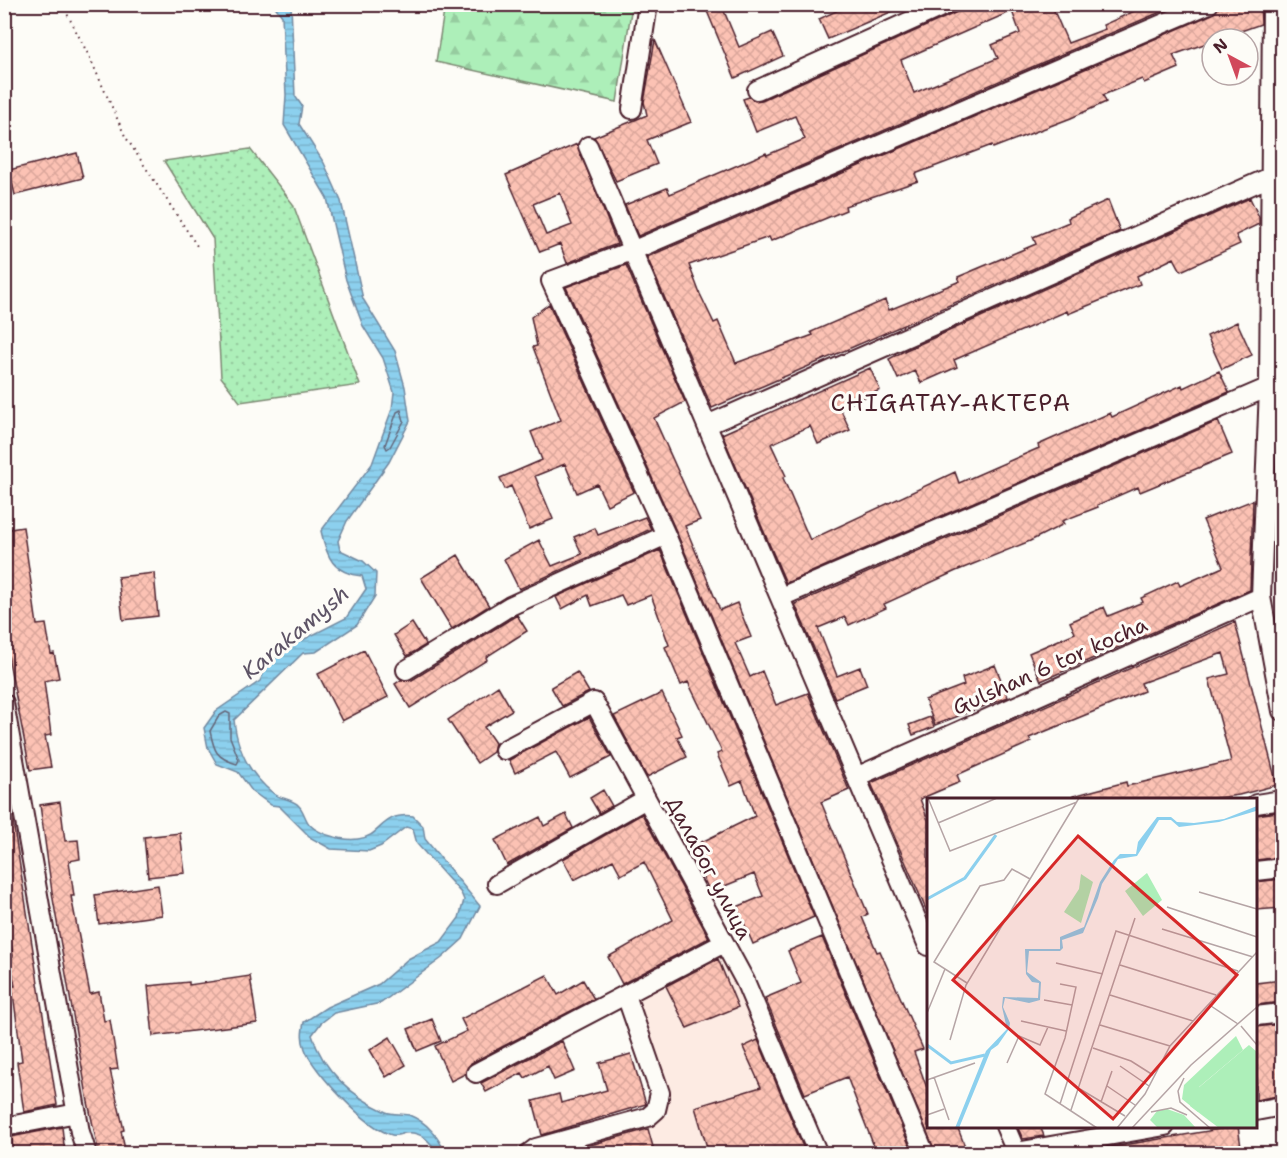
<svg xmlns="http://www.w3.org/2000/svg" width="1287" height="1158" font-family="'Shantell Sans',sans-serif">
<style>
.built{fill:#fdebe3}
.grass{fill:url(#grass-dots);stroke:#7c8772;stroke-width:1.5}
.forest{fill:url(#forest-firs);stroke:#7c8772;stroke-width:1.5}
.water{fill:url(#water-rules);stroke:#7289a0;stroke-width:1.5}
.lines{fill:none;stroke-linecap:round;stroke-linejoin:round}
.shore{stroke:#646679;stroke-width:1.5}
.building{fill:url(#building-cross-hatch);stroke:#4a1f2b;stroke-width:1.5;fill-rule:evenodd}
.minor-casing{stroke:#4a1f2b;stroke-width:22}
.path{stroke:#4a1f2b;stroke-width:2;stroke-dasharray:1.5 4.5;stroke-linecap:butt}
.minor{stroke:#fdfcf7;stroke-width:18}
.labels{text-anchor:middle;stroke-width:6;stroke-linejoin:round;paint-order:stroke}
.street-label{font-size:21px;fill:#4a1f2b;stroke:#fdfcf7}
.water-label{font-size:22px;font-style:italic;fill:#5e5466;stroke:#fdfcf7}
.quarter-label{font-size:24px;letter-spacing:1.5px;fill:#4a1f2b;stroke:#fdfcf7}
.inset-river{fill:none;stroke:#8cd0ee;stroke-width:3}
.inset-road{fill:none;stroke:#b5a4a5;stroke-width:1.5}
.view{fill:#d62828;fill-opacity:0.15;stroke:#d62828;stroke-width:3}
.inset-edge{fill:none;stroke:#4a1f2b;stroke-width:3}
</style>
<defs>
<pattern id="grass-dots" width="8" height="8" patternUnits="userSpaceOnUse" patternTransform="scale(1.5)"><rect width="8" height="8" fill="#adefb9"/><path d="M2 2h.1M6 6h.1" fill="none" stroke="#96cc9f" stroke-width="1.8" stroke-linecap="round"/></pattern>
<pattern id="forest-firs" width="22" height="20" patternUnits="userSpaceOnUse" patternTransform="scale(1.5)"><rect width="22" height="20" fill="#adefb9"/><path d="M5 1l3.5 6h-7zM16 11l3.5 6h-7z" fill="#96cc9f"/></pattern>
<pattern id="water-rules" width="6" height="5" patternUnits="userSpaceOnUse" patternTransform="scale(1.5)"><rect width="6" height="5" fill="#8cd0ee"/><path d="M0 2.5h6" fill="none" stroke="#7ab2cc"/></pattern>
<pattern id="building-cross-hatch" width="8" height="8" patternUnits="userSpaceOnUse" patternTransform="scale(1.5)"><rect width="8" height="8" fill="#fcc2b4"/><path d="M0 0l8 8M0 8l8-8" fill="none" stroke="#daa69b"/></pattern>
</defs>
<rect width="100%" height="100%" fill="#fdfcf7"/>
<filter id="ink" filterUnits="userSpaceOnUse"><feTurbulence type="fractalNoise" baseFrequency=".0167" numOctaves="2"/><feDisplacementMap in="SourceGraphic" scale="12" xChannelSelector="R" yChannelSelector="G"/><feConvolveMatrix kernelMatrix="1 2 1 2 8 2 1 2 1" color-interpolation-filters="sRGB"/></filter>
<g filter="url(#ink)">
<path class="built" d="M724,952L808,1153H604L599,1135L668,1115L632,998Z"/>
<path class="grass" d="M250,149L293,204L360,385L240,402L221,377L213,239L164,161Z"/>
<path class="forest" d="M445,5H632L617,102L436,62Z"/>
<path class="water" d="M274,5H291L295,96L302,106L299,124L324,163L341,201L363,299L395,351L405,387L410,421L389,462L347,521L338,541L340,550L363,561L376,573L375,596L357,625L316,652L303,653L234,720C237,750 250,775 274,794C281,799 293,799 299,806C304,811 305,820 310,825C320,835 344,841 358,839C382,837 380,812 413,816L423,826L425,839L480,906L463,939L442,958L381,1003L334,1013L321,1023L312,1035C323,1071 353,1097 386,1112C393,1115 402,1113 409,1115C429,1123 437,1136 446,1153H438C429,1141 422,1131 405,1133C401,1134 396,1136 392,1135C368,1129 313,1072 305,1049C301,1039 302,1032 304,1022L327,1007L379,984L408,959L441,942L459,918L464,900L461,893L417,844L413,829L406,827L381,846L369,851L331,849L311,838L279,806L271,805L252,791L238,772L217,764L208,748L204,728L216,711L260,681L267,666L285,649L346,618L366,589L362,576C333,573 327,558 321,531L372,464L392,409L394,392L383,358L363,326L346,280L327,198L284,125L286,95L282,16Z"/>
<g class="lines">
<path class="shore" d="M401,410L404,421L390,447L387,449L385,445L397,412Z
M226,712L230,714V737L239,760L237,764C216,758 214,751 210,731L219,716Z"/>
</g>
<path class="building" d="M704,4H721L739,47L772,32L783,56L735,78Z
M851,4H907V5L828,39L819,19Z
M975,4H1051L1068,43L1105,29L1103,25L1150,4H1179L638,236L625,205L667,188L670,194L766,153L767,155L805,139L795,116L756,132L743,99L749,97L755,101L762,100ZM1012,11L1020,33L992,45L998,58L914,93L901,60Z
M1220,4H1260L1261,24L1173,55L1179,68L1144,83L1142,79L1103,95L1106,102L1071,118L993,148L992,145L915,174L918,181L845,206L846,210L771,241L769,237L689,265L700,294L714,323L718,321L736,363L813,335L811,332L885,300L889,310L960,281L958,277L1036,244L1033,237L1069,222L1068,218L1108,200L1120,231L712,408L647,257L1213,14Z
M655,40L691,122L647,140L657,164L616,181L594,137L647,115L644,102Z
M577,144L617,244L567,263L560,244L540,252L506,175ZM560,193L572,225L546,235L533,204Z
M77,153L83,178L15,195L9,170Z
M1250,198L1259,217V224L1236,235L1240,244L1181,271L1174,258L1137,276L1140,284L1068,314L1067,311L954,360L957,367L921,383L915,371L898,379L889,359L906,350Z
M626,265L685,402L654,418L700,520L685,526L720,610L737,603L751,637L735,643L750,677L762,671L776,705L808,693L849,790L821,802L868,914L862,917L877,952L880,951L923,1049L914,1052L928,1091V1126H957L966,1149L953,1154H936L676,531L566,287Z
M549,304L634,492L607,505L597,484L577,493L565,464L535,476L553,519L529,529L511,486L505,489L500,478L542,460L531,432L561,420L533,347L537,346L531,317Z
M1237,322L1252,355L1222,369L1207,336Z
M870,368L880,390L840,408L850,430L818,444L810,426L771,444L786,476L783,478L810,540L955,472L959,483L1039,448L1038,445L1110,413L1112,417L1182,385L1183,388L1219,371L1229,392L786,583L722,434Z
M1218,421L1232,454L1140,492L1138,487L1097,505L1098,507L1062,521L1064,524L1030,541L956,571L884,604L886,608L849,625L845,617L818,628L837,676L860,667L867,685L835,698L795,604Z
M1253,500L1250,590L1041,681L1029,653L1075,633L1070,622L1104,607L1108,616L1143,602L1141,598L1178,581L1180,586L1223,567L1203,520Z
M645,517L651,529L519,589L504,559L539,540L552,566L582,554L574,537L595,528L598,535Z
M23,527L37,625L46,624L51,654L54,653L59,678L44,681L51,735L45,736L51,767L30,770L4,635V530Z
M660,550L814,917L753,944L737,907L763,896L754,874L710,892L689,848L755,816L742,781L731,786L717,754L722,752L688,682L681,685L665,647L669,645L651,595L626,605L621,595L592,606L588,595L562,609L556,597Z
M458,555L489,606L452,629L421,578Z
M154,573L158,616L123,620L118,577Z
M517,615L527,631L486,657L487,660L410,708L395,684L401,680H412Z
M1235,622L1277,785L1239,795L1203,800H1074L1073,796L1126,782L1127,786L1231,761L1209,679L1229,674L1223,653L1141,683L1144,691L1029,738L1031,742L957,775L960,782L920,799L928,820V914L871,783Z
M412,623L426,645L407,656L394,635Z
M364,650L388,697L342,721L318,674Z
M995,665L1008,697L935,725L925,700L964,685L962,678Z
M577,672L589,692L562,706L551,687Z
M498,686L512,710L484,727L495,743L493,752L477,763L448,720Z
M662,693L682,735L677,737L687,757L647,777L614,716Z
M589,717L611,757L570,778L556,752L515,773L509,760Z
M930,717L934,727L913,735L909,725Z
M603,790L612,806L599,813L590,798Z
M60,802L65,841L78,840L80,859L69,861L74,896H71L90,994L99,992L104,1021L110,1020L118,1069L110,1070L124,1130L121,1131L126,1154H99L88,1102L53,899L40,805Z
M4,809H11L57,1105L24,1112L17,1062L22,1061L12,986H15L9,956H13L4,908Z
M1278,812L1282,857L1256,860V815Z
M566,814L573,828L507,865L495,840L540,817L544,826Z
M642,814L709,938L622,984L608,957L673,920L644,862L621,875L613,860L574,880L563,859Z
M180,833L185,873L148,877L144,837Z
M1282,879V908L1256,910V882Z
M158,885L162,915L99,924L95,895Z
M822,937L913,1154H877L847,1077L805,1094L765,998L801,983L788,951Z
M718,959L738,1007L687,1028L666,986Z
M547,975L558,995L583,980L594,999L471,1063L465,1074L451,1081L435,1046L467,1031L461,1019Z
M250,976L257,1023L153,1036L148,986L189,982V985Z
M1282,980V1002L1256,1005V983Z
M432,1019L441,1041L417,1051L408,1029Z
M1282,1024V1095L1256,1100V1027Z
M390,1037L406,1065L386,1077L370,1050Z
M758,1040L806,1154H709L695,1107L761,1087L743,1047Z
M562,1041L575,1071L554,1080L548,1066L525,1078L522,1073L486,1092L481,1083Z
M631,1054L646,1104L542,1135L533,1101L559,1094L561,1103L607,1090L599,1063Z
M1017,1126H1040L1044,1136L1023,1139Z
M1238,1126L1242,1154H1106V1148Z
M62,1127L65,1154H14L11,1137Z
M648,1129L655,1154H558Z"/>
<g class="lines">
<defs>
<path id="minor" d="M1272,4L1269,387L1261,597L1282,711
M757,90L948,4
M632,109L648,4
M588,146L928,946
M707,425L1270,177
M781,597L1269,387
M406,670L510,606L666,535
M4,703L80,1132L87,1154
M504,750L594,702L745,981L818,1154
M856,777L1261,597
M1256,804L1282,800
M1256,871L1282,868
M497,884L646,799
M1256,1016L1282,1013
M476,1073L724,943
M1256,1111L1282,1106
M1005,1126L1017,1154
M4,1127L77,1113
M1016,1152L1165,1126
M528,1154L536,1148L648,1117L656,1110L660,1093L626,995
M925,1154L666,535L551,281L634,250L1209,4"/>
</defs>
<use href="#minor" class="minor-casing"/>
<path class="path" d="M62,4L89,56L125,136L199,249"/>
<use href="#minor" class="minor"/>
</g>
</g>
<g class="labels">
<g class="street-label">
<text transform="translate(1050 666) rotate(-24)" y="7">Gulshan 6 tor kocha</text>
<text transform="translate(709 868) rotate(62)" y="7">Далабог улица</text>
</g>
<g class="water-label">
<text transform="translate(295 632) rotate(-40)" y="8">Karakamysh</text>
</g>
<g class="quarter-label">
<text x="951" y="411">CHIGATAY-AKTEPA</text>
</g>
</g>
<g transform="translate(927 798)">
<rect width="330" height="330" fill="#fdfcf7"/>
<path d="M154,76L166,84L154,125L137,114L152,91ZM240,311L257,317L269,330H231L223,322L230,313Z" fill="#adefb9"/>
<path d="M220,75L235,102L216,118L198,93ZM309,238L316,252L272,289L271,314L255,301L257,287Z" fill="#adefb9"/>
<path d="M322,247L330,254V330H292L263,308L264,296Z" fill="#adefb9"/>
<path d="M330,8L329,13L292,24L252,29L244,22H232L210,58L191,61L175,86L171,100L156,135L135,142L136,150L133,153H102L100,174L114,184L113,202L102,205L78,200L76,209L83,225L82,231L71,247L64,252L32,330H28L59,253L80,231L75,209L76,199L111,200L112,185L105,184L99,176L98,151H133V139L157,129L173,84L187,62L193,56H209L211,44L230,19H244L250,24L267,25L297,21Z" fill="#8cd0ee"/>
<path class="inset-river" d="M0,101L38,80L69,37M0,247L24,265L58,257"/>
<path class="inset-road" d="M1,0L23,53L150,4M11,25L70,0M272,94L330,111M240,109L330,139M235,131L326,159M129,165L176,176M193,167L289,197M40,185L7,164L53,88L77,82L85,71L103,81M133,186L149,189L138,240L118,296L170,330M183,197L266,223M117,202L145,207M281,206L311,226M0,215L18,171M94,223L139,233M173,227L243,248M314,228L330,247M23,242L39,187L152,0M166,250L204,263L226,277M80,265L92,238L113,247L121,229M193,268L222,288M7,279L22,322M257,280L251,293L253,304L283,330M0,282L48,265M180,288L208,307M153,291L198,318M174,304L185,273M133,306L189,133L311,173M144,312L208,120M224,314L244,310L260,317M0,317L17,311M190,330L218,296L243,248L330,154M205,330L264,267L330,209"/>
<path class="view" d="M151,38L310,177L186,321L26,182Z"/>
<rect width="330" height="330" class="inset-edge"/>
</g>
<rect width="1287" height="1158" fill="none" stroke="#fdfcf7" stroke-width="24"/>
<rect x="12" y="12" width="1263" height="1134" fill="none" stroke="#4a1f2b" stroke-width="2" filter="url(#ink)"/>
<g transform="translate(1230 57) rotate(319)"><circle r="28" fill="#fdfcf7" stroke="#b5a4a5" stroke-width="1.5"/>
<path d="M0-4.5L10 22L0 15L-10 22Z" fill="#d1495b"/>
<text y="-9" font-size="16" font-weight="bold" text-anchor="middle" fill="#4a1f2b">N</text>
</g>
</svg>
